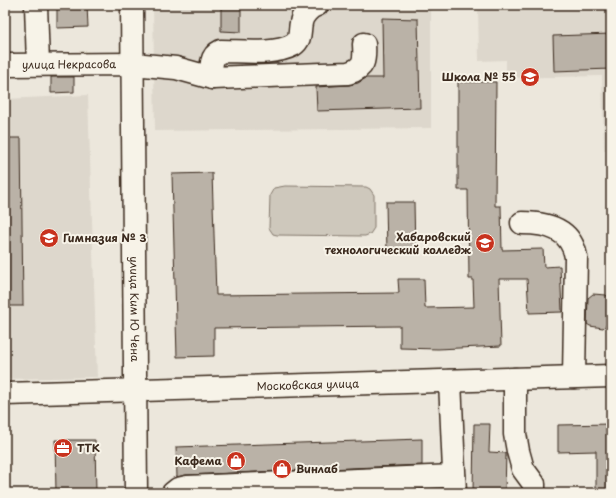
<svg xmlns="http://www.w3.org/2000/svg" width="616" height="498" font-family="'Playpen Sans',sans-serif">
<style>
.built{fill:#ddd7cc}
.green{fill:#cec8bc;stroke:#84796d}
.building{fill:#bab2a7;stroke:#3b2a1e}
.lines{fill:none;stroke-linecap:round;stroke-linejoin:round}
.minor-casing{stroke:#3b2a1e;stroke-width:25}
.minor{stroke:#f7f3e8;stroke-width:22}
.labels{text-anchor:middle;stroke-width:4;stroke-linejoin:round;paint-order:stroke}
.street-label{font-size:11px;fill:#3b2a1e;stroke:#f7f3e8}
.poi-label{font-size:11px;font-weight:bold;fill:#3b2a1e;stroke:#f7f3e8;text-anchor:end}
</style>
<rect width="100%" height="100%" fill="#ece7dc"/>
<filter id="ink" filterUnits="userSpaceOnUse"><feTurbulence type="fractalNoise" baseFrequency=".025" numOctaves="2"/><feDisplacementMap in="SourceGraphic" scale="8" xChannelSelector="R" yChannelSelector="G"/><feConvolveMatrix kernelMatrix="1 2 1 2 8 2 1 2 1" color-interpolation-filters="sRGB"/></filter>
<g filter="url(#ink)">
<path class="built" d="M153,5H431V128L155,131Z
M478,5H611V150H604L602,76L506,78V60L479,61Z
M88,95L97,377L5,379V99Z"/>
<path class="green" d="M285,186L366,187L370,189L374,195V228L370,234L365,236L277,235L273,234L269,228L270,195L274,188Z"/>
<path class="building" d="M57,5H87L88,27L57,28Z
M221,5H241V32L221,31Z
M382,18L418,19L420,108L317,111L316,87L349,85L358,83L366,78H383Z
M611,34V69L554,71L553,36Z
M51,77H74V92L51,93Z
M458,82H496L495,206H501L502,250L543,249L544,267L560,266L562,312L529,313L527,279H499L501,346L438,349L400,348V326L214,328V356L177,357L172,174L212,173L216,295L399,293L398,279H424L425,308L474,307L473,279H469L468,190H458Z
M5,138H21L23,306H5Z
M386,202H414L415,253H387Z
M593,294L606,295L611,301V321L603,328L590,326L587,324L588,298Z
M474,424H490L489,452L506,453L505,493H473Z
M611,424V493H596V451L558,452V425Z
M422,439V465L186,475L177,477L176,447Z
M55,440H95L96,493H56Z"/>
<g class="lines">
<defs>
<g id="minor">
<path d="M36,5L38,64"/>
<path id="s1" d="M132,5L136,493"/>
<path id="s2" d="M5,65L133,64L176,68L212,78L348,73C365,68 365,60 364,44"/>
<path d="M212,78C211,67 210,56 221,51C242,51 275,55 293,45C302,39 299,31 301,23C302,15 310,7 317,5"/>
<path d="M522,223C548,223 571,229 576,257L574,377"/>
<path d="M515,379V434L518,451L523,469L534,484V493"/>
<path d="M450,381L455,493"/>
<path id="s3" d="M5,394L611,376"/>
<path d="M173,493L178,489L187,487L454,476"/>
</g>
</defs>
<use href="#minor" class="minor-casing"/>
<use href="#minor" class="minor"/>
</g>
</g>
<defs>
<symbol id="school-disc" viewBox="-11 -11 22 22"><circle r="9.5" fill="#c8321e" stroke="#f7f3e8"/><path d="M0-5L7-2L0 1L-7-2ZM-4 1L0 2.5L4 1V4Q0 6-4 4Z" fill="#fff"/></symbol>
<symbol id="university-disc" viewBox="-11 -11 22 22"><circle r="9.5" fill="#c8321e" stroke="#f7f3e8"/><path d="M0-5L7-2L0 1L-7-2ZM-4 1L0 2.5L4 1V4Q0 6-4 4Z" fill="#fff"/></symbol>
<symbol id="office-disc" viewBox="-11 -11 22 22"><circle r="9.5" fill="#c8321e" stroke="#f7f3e8"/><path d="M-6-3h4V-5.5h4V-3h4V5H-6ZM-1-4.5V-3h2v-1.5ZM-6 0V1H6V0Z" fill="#fff"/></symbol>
<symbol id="shop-disc" viewBox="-11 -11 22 22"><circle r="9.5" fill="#c8321e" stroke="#f7f3e8"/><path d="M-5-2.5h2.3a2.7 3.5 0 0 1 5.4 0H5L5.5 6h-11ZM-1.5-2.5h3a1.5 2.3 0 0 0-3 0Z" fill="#fff"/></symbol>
</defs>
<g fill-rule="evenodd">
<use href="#school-disc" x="519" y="66" width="22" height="22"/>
<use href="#school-disc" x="38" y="227" width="22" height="22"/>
<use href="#university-disc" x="474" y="232" width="22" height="22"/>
<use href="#office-disc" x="52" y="437" width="22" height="22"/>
<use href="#shop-disc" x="225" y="450" width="22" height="22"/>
<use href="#shop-disc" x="271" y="458" width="22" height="22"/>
</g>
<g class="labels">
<g class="street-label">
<text dy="4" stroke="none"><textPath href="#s2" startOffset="64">улица Некрасова</textPath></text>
<text dy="4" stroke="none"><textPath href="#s1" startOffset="304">улица Ким Ю Чена</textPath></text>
<text dy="4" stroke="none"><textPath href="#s3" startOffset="303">Московская улица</textPath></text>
</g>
<g class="poi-label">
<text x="516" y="81">Школа № 55</text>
<text x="471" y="241">Хабаровский<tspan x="471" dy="13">технологический колледж</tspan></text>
<text x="63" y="242" text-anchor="start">Гимназия № 3</text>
<text x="77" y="452" text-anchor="start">ТТК</text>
<text x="222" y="465">Кафема</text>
<text x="296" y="473" text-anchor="start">Винлаб</text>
</g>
</g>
<rect width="616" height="498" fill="none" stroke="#f7f3e8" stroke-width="20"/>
<rect x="10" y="10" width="596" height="478" fill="none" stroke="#3b2a1e" stroke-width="1.5" filter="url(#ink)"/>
</svg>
